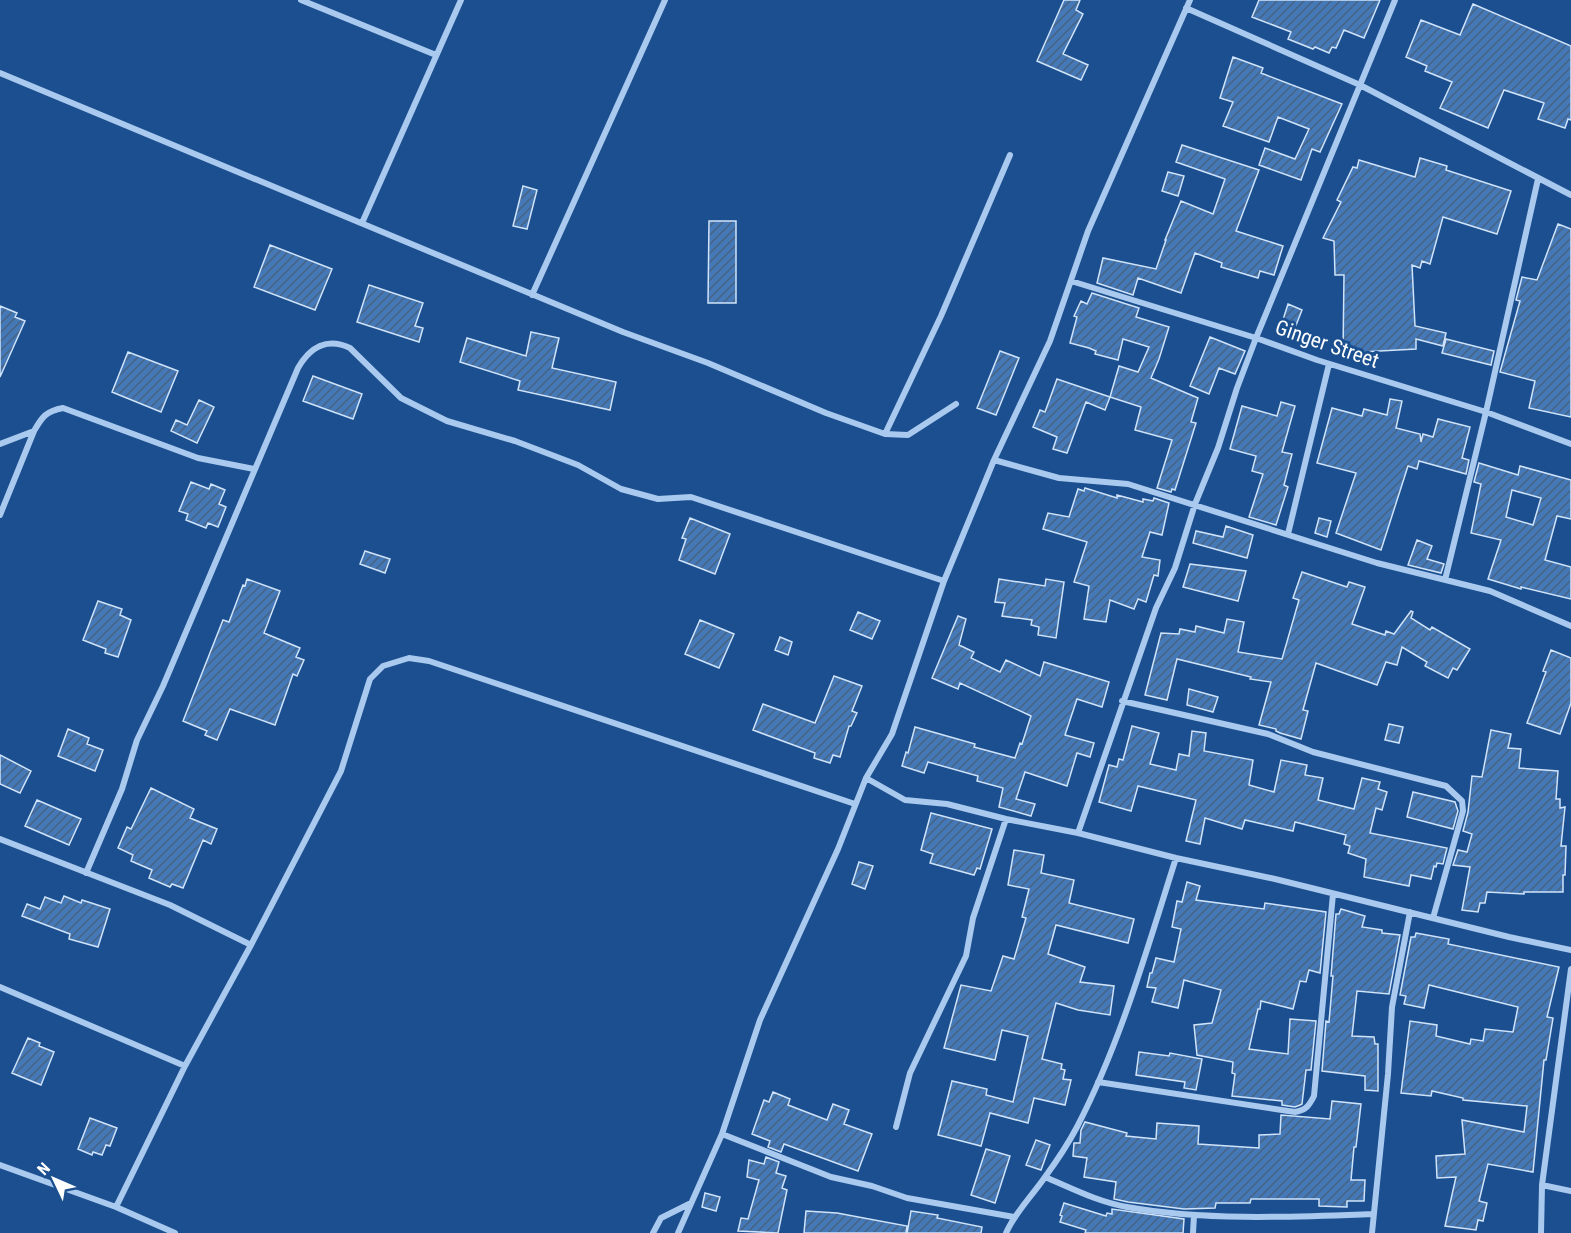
<svg xmlns="http://www.w3.org/2000/svg" width="1571" height="1233" font-family="'Roboto Condensed',sans-serif">
<style>
.building{fill:url(#building-hatch);stroke:#cfe3fa;stroke-width:1.5;fill-rule:evenodd}
.lines{fill:none;stroke-linecap:round;stroke-linejoin:round}
.street{stroke:#a9c9ee;stroke-width:6}
.labels{text-anchor:middle;stroke-width:6;stroke-linejoin:round;paint-order:stroke}
.street-label{font-size:21px;fill:#fff;stroke:#1b4f8f}
</style>
<defs>
<pattern id="building-hatch" width="6" height="6" patternUnits="userSpaceOnUse" patternTransform="scale(1.5)"><rect width="6" height="6" fill="#4478b7"/><path d="M-1 1l2-2M0 6l6-6M5 7l2-2" fill="none" stroke="#486282"/></pattern>
</defs>
<rect width="100%" height="100%" fill="#1b4f8f"/>
<path class="building" d="M1064,0H1080L1076,10L1083,14L1063,54L1088,65L1081,80L1037,61Z
M1259,0H1380L1364,38L1344,30L1336,48L1332,47L1329,53L1315,47L1313,49L1288,39L1291,32L1252,17Z
M1473,4L1571,46V120L1568,119L1565,128L1538,119L1544,103L1504,90L1488,128L1440,108L1452,82L1425,71L1427,66L1406,57L1421,20L1460,35Z
M1233,57L1263,68L1261,73L1342,104L1320,152L1312,149L1301,180L1259,165L1265,148L1295,159L1309,129L1278,117L1269,142L1223,126L1233,102L1220,98Z
M1182,145L1259,170L1236,231L1283,246L1274,275L1260,271L1258,278L1221,267L1222,263L1195,253L1181,293L1138,278L1133,295L1097,283L1103,258L1156,269L1166,240H1165L1181,201L1213,214L1225,179L1176,162Z
M1420,158L1447,166L1446,170L1511,191L1497,234L1443,217L1430,264L1422,261L1420,268L1412,265L1415,326L1446,333L1443,346L1416,339V349L1343,353L1344,275H1335L1334,241L1323,238L1341,202L1337,200L1353,167L1357,168L1359,160L1415,177Z
M1168,172L1184,176L1178,196L1162,191Z
M523,186L537,190L527,229L513,226Z
M709,221H736V303H708Z
M1558,224L1571,229V417L1529,408L1535,381L1500,372L1520,301L1516,300L1522,277L1537,280Z
M270,245L332,269L315,310L254,287Z
M369,285L423,303L415,326L423,328L419,342L357,322Z
M1092,293L1139,308L1136,317L1169,327L1159,359L1151,378L1198,398L1191,422L1196,423L1175,490L1172,489L1171,492L1157,488L1172,440L1135,430L1141,407L1110,397L1119,366L1138,372L1149,347L1123,339L1118,360L1095,354L1096,351L1089,348L1070,343L1077,317L1074,316L1081,301L1087,304Z
M1288,304L1302,310L1291,338L1280,334V329Z
M0,306L17,313L15,317L25,321L0,377Z
M531,332L559,338L552,368L616,382L610,410L518,390L520,381L460,362L467,338L526,356Z
M1210,337L1245,351L1235,374L1219,368L1209,394L1190,386Z
M1446,339L1494,351L1491,365L1442,353Z
M1000,351L1019,358L996,415L977,408Z
M128,352L178,371L161,412L112,392Z
M313,376L362,394L353,419L303,401Z
M1057,379L1110,397L1105,410L1086,402L1067,453L1053,449L1057,437L1033,427L1040,410L1045,412Z
M1390,399L1402,401L1396,428L1420,434L1421,442L1423,434L1433,437L1438,419L1470,427L1462,458L1469,460L1466,474L1419,461L1417,469L1408,466L1381,550L1336,533L1356,473L1317,463L1332,408L1362,416L1364,409L1387,415Z
M199,400L214,407L197,443L171,431L176,420L187,425Z
M1281,402L1295,406L1282,452L1292,454L1284,485L1288,487L1276,525L1249,517L1263,474L1252,471L1256,456L1230,449L1242,406L1277,416Z
M1479,463L1518,475L1520,466L1571,480V519L1557,516L1545,560L1571,567V599L1521,587V589L1488,579L1501,540L1471,533L1481,484L1474,482ZM1512,490L1541,498L1533,525L1506,517Z
M191,482L209,489L211,484L225,490L219,504L226,507L218,527L208,523L206,528L186,520L188,514L179,511Z
M1085,488L1117,498V495L1143,502V499L1153,501L1154,498L1169,503L1162,535L1150,532L1142,557L1160,560L1158,576L1154,575L1146,602L1138,599L1134,609L1110,600L1106,622L1084,619L1089,586L1074,582L1087,542L1043,529L1048,513L1069,517L1078,489L1084,491Z
M690,518L730,534L715,574L679,560L686,539L682,538Z
M1319,518L1331,521L1327,537L1315,533Z
M1226,526L1253,535L1247,558L1193,543L1196,531L1223,537Z
M1417,540L1432,546L1427,559L1444,564L1441,573L1408,565Z
M365,551L390,559L385,573L360,564Z
M1190,564L1246,571L1238,601L1183,587Z
M1302,572L1347,587L1349,582L1365,587L1352,624L1385,635L1386,631L1394,634L1411,611L1413,612L1411,618L1430,630L1432,627L1470,649L1457,670L1453,668L1448,678L1425,666L1427,662L1402,647L1397,665L1386,662L1377,685L1316,663L1303,710L1308,711L1301,739L1280,733L1276,731V729L1259,725L1271,682L1250,679L1251,677L1177,659L1167,700L1145,695L1161,633L1179,634L1180,629L1195,632L1196,626L1224,633L1227,619L1244,622L1238,652L1282,659L1299,600L1293,598Z
M247,579L280,591L264,633L300,648L296,657L304,660L297,676L293,674L275,725L230,709L217,740L205,735L207,731L183,721L223,620L229,622L243,585L245,586Z
M999,579L1045,586L1046,579L1064,582L1056,638L1038,635L1039,627L1031,625L1032,620L1002,616L1005,603L995,602Z
M98,601L122,609L120,615L131,620L118,657L105,653L106,649L83,640Z
M858,612L880,621L872,639L850,630Z
M958,616L966,619L959,645L974,652L971,658L1000,672L1006,660L1040,676L1044,662L1109,682L1102,707L1077,699L1065,735L1094,743L1090,757L1077,753L1067,786L1025,772L1016,799L1035,804L1031,816L999,807L1003,788L977,781L978,776L928,762L924,773L902,766L906,752L908,753L915,727L975,744L974,747L1015,758L1020,743L1022,744L1031,716L960,683L958,689L932,678Z
M700,620L734,634L719,668L685,654Z
M780,637L792,642L788,655L775,650Z
M1551,650L1571,658V703L1560,734L1527,723L1546,672L1543,671Z
M834,676L862,686L852,711L857,713L851,726H849L840,757L833,755L830,763L814,758L815,753L753,730L763,704L815,723Z
M1189,689L1218,697L1213,712L1187,705Z
M1389,724L1403,727L1399,743L1385,740Z
M1132,726L1159,733L1150,764L1176,770L1179,754L1189,756L1192,731L1206,733L1204,751L1253,760L1249,785L1274,792L1281,760L1307,765L1305,775L1323,778L1318,800L1354,809L1362,778L1380,782L1378,789L1387,792L1382,810L1376,808L1370,833L1447,848L1443,864L1437,863L1436,867L1434,866L1431,879L1411,875L1409,886L1364,877L1366,859L1348,853L1350,846L1344,844L1346,835L1295,822L1293,831L1245,820L1242,829L1205,818L1200,844L1186,841L1196,800L1138,786L1131,811L1099,802L1109,765L1117,767L1119,759L1123,760Z
M68,729L89,738L87,744L103,750L95,771L58,756Z
M1491,730L1511,734L1508,748L1521,749L1519,768L1558,771L1556,799H1560V808L1565,807L1561,846H1566L1565,875H1563V892H1524V894L1487,892L1485,903H1480L1478,912L1462,910L1470,867L1453,865L1458,850L1467,852L1472,834L1463,831L1468,812L1472,776L1482,777Z
M0,755L31,771L20,793L0,784Z
M151,788L194,809L190,818L217,829L211,844L203,840L183,888L172,884L170,887L149,878L152,870L131,861L133,855L118,848L127,827L131,829Z
M1413,792L1455,802L1458,811L1453,829L1407,817Z
M37,800L81,819L69,845L25,826Z
M931,813L992,829L980,869L977,868L974,875L930,863L933,854L921,850Z
M1014,850L1044,855L1041,873L1074,880L1069,903L1134,919L1128,943L1056,925L1048,954L1085,967L1080,982L1114,986L1110,1015L1078,1010L1056,1003L1042,1059L1062,1064L1061,1069L1065,1070L1063,1079L1071,1080L1065,1105L1034,1098L1028,1123L990,1113L981,1146L938,1135L952,1081L987,1089L986,1095L1013,1102L1028,1036L1002,1030L995,1060L944,1048L961,985L991,991L1003,956L1014,959L1026,918L1022,917L1029,889L1008,885Z
M859,862L873,866L865,889L852,884Z
M1187,882L1200,886L1196,900L1264,909L1265,903L1326,912L1320,973L1309,970L1306,982L1300,981L1293,1009L1261,1001L1260,1009H1258L1249,1049L1288,1054L1290,1019L1316,1021L1311,1070H1306L1302,1104L1300,1105L1295,1107L1282,1105V1101L1232,1096L1235,1074L1232,1073L1233,1062L1197,1055L1194,1025L1212,1023L1221,990L1184,980L1178,1008L1152,1002L1156,988L1147,987L1150,973H1152L1156,958L1174,962L1181,929L1172,927L1177,901L1182,902Z
M64,896L81,903L82,900L110,909L98,947L69,939L70,934L22,916L27,904L40,909L45,897L61,903Z
M1341,909L1365,916L1362,927L1382,930V933L1400,935L1389,994L1357,991L1352,1036L1374,1037L1375,1044H1378V1091L1365,1090V1076L1322,1071L1326,1021L1329,1022L1333,976H1331L1336,914H1339Z
M1416,933L1449,939L1448,944L1559,967L1547,1017L1553,1018L1546,1060H1544L1533,1172L1488,1164L1479,1201L1487,1203L1483,1221L1478,1220L1476,1230L1445,1226L1456,1177L1437,1178L1436,1156L1465,1154L1462,1120L1524,1132L1527,1106L1463,1100V1098L1432,1091L1431,1096L1401,1093L1410,1021L1437,1025L1436,1036L1470,1044L1471,1039L1483,1041L1485,1029L1513,1032L1518,1007L1429,985L1424,1008L1404,1004L1406,996L1400,995L1411,937H1415Z
M28,1038L40,1043L39,1046L54,1052L41,1085L12,1073Z
M1139,1052L1169,1056L1170,1053L1202,1059L1196,1090L1184,1088L1185,1082L1136,1075Z
M773,1092L790,1099L788,1105L827,1120L833,1104L849,1110L844,1124L872,1134L858,1171L784,1144L781,1152L768,1147L770,1141L752,1134L764,1100L769,1102Z
M1332,1101L1361,1104L1356,1147H1354L1351,1180H1365L1364,1201H1347V1207L1319,1206V1199H1251L1250,1203H1216L1215,1208L1184,1209L1128,1202L1114,1199L1116,1182L1084,1177L1087,1158L1073,1156L1074,1143H1080L1081,1130L1085,1122L1127,1133L1126,1136L1156,1139L1157,1123L1199,1126L1198,1144L1259,1148V1135L1280,1134L1281,1115L1330,1119Z
M90,1118L117,1128L110,1146L106,1145L102,1155L93,1152L92,1155L78,1149Z
M1036,1140L1050,1145L1041,1170L1026,1165Z
M986,1149L1010,1156L995,1203L971,1195Z
M766,1157L779,1162L776,1173L786,1176L782,1188L787,1190L778,1233L738,1231L741,1218L748,1219L759,1180L747,1177L749,1160L764,1164Z
M705,1193L720,1197L716,1211L702,1207Z
M1064,1203L1106,1216L1107,1213L1112,1214V1209L1184,1219L1183,1233H1085L1086,1230L1060,1222L1062,1216L1060,1215Z
M806,1211L837,1213L907,1226L906,1233H804Z
M911,1211L938,1215L937,1218L982,1227L981,1233H907Z"/>
<g class="lines">
<path class="street" d="M301,0L436,55
M1186,8L1360,85L1571,195
M0,73L623,332L708,363L826,413L885,434L908,435L956,404
M362,223L461,0
M1071,281L1256,338L1317,360L1486,412L1571,444
M532,295L665,0
M885,434L941,316L1010,155
M0,444L34,431C42,417 46,411 63,408L198,458L254,469
M994,460L1059,478L1128,484L1377,563L1490,591L1571,626
M0,515L34,431
M1288,534L1329,364
M1445,580L1486,412L1538,179
M1122,701L1268,734L1313,752L1446,786L1462,801L1463,811L1433,918
M866,778L905,800L947,804L1006,819L1078,833L1176,858L1275,879L1509,937L1571,950
M1078,833L1156,608L1175,568L1195,504L1218,448L1237,388L1256,338L1395,0
M0,839L170,905L251,945
M86,873L122,789L137,740L163,686L298,368C310,347 327,337 350,348L401,398L447,421L515,441L578,465L621,489L658,499L691,497L944,581
M0,987L185,1066
M1098,1082L1295,1112C1306,1110 1309,1106 1314,1096L1333,894
M896,1127L910,1073L966,956L973,918L1006,819
M722,1134L831,1177L872,1186L907,1198L1014,1217
M0,1165L116,1207L175,1233
M1045,1177C1071,1188 1098,1202 1127,1207C1206,1221 1292,1217 1372,1214
M1542,1185L1571,1191
M116,1207L185,1066L251,945L341,771L370,679L383,666L409,658L429,661L855,804
M653,1233L661,1218L691,1203
M678,1233L722,1134L760,1020L838,849L866,778L892,734L944,581L994,460L1050,341L1088,231L1190,0
M1006,1233C1016,1211 1032,1196 1045,1177C1056,1162 1068,1144 1077,1127C1121,1042 1147,949 1176,858
M1193,1233L1194,1215
M1372,1233L1388,1074L1392,1007L1410,912
M1541,1233L1542,1185L1571,969"/>
</g>
<g class="labels">
<g class="street-label">
<text transform="translate(1327 344) rotate(19)" y="7">Ginger Street</text>
</g>
</g>
<g transform="translate(54 1179) rotate(314)" stroke="#1b4f8f" stroke-width="4.5" paint-order="stroke">
<path d="M0-4.5L10 22L0 15L-10 22Z" fill="#ffffff"/>
<text y="-9" font-size="16" font-weight="bold" text-anchor="middle" fill="#ffffff">N</text>
</g>
</svg>
